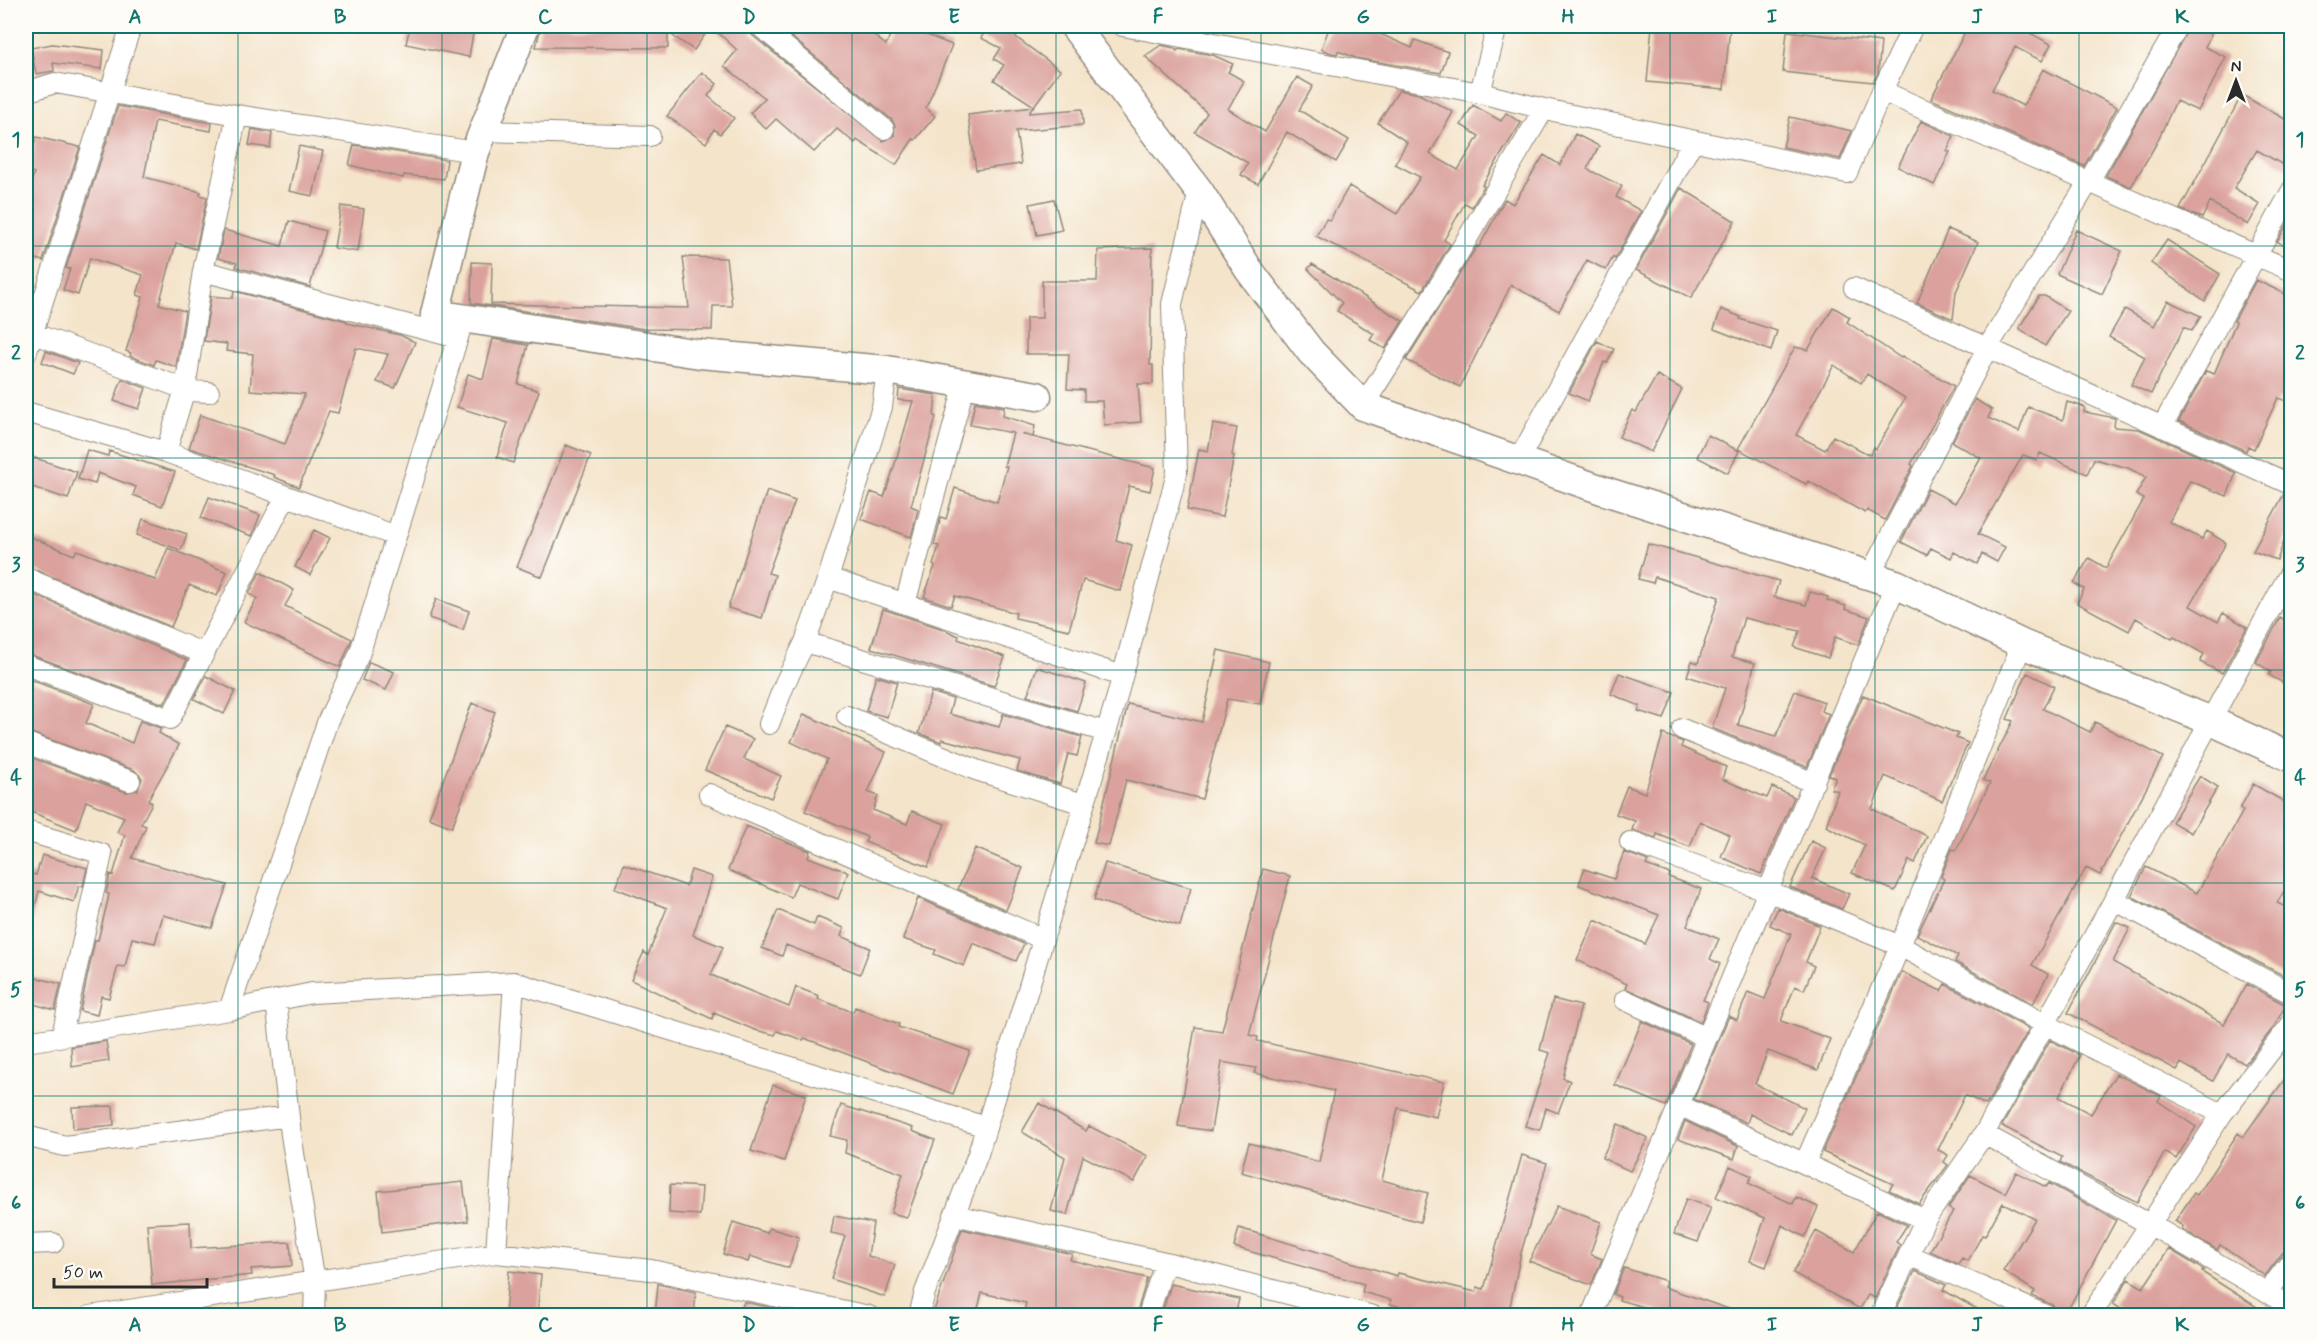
<svg xmlns="http://www.w3.org/2000/svg" width="2317" height="1341" font-family="Mynerve,sans-serif">
<style>
.building{fill:#dba29d;fill-rule:evenodd}
.lines{fill:none;stroke-linecap:round;stroke-linejoin:round}
.street-casing{stroke:#90887a;stroke-width:22}
.secondary-casing{stroke:#90887a;stroke-width:31}
.street{stroke:#fff;stroke-width:20}
.secondary{stroke:#fff;stroke-width:28}
.grid{fill:none;stroke:#0f766e;stroke-width:1.5;stroke-opacity:0.55}
.neatline{fill:none;stroke:#0f766e;stroke-width:2}
.grid-label{font-size:20px;text-anchor:middle;font-weight:bold;fill:#0f766e}
</style>
<rect width="100%" height="100%" fill="#fdfcf7"/>
<filter id="ink" filterUnits="userSpaceOnUse"><feTurbulence type="fractalNoise" baseFrequency=".0167" numOctaves="2"/><feDisplacementMap in="SourceGraphic" scale="12" xChannelSelector="R" yChannelSelector="G"/><feConvolveMatrix kernelMatrix="1 2 1 2 8 2 1 2 1" color-interpolation-filters="sRGB"/></filter>
<filter id="wash" filterUnits="userSpaceOnUse"><feTurbulence type="fractalNoise" baseFrequency=".008" numOctaves="4" result="noise"/><feDisplacementMap in="SourceGraphic" scale="24" xChannelSelector="R" yChannelSelector="G"/><feGaussianBlur stdDeviation="1.35" result="paint"/><feColorMatrix in="noise" values="0 0 0 0 0 0 0 0 0 0 0 0 0 0 0 0 0 1.4 0 .05"/><feComposite in="paint" operator="in"/></filter>
<g filter="url(#wash)">
<rect width="100%" height="100%" fill="#f4e4ca"/>
<g id="blocks">
<path class="building" d="M410,26L474,28L469,57L406,44Z
M541,26H668V48L536,47Z
M680,26H711L694,50L673,36Z
M711,26H748L752,35L883,141L894,136L895,125L892,120L778,26H862L886,45L894,26H904L952,45L926,108L935,116L915,140L913,139L896,165L857,140L855,143L837,129L814,152L776,119L766,129L750,113L765,98L724,66L737,50Z
M988,26H997L1010,33L1060,70L1034,106L994,80L1004,65L994,59L1001,48L981,38Z
M1330,26H1362L1412,48L1415,40L1448,52L1441,73L1356,58L1338,51L1337,54L1331,53L1321,49Z
M1652,26H1730L1724,89L1647,82Z
M1968,26H2026L2024,30L2051,44L2042,61L2015,47L1992,90L2023,106L2043,69L2117,107L2084,166L1931,99Z
M2190,26H2215L2205,47L2226,57L2198,111L2176,101L2155,146L2131,187L2106,176Z
M1787,31L1881,42L1878,73L1873,82L1783,72Z
M52,44L104,50L102,69L53,63L54,71L36,74L31,48Z
M1161,45L1174,48L1177,51L1179,49L1213,55L1233,64L1228,72L1244,81L1228,109L1265,132L1297,77L1313,86L1299,110L1349,140L1336,162L1287,132L1258,184L1241,175L1248,163L1195,132L1207,113L1145,56Z
M702,72L717,84L708,96L734,118L720,134L714,129L706,143L667,116Z
M1399,90L1419,94L1453,112L1430,154L1458,170L1479,136L1461,125L1473,105L1501,121L1506,113L1521,123L1482,185L1484,186L1472,207L1465,203L1444,240L1450,244L1422,291L1316,236L1326,219L1330,220L1349,186L1397,214L1420,177L1395,164L1407,142L1378,123Z
M2242,95L2292,123V170L2257,150L2234,188L2260,204L2248,225L2210,202L2202,218L2180,209Z
M118,106L212,123L211,131L155,121L144,177L201,192L200,195L207,197L196,249L176,243L159,304L185,311L176,367L156,360L154,365L130,356L131,353L126,351L143,297L137,295L143,275L90,258L78,295L63,290L70,269L66,268Z
M1033,107L1029,113L1082,109L1083,125L1016,131L1021,164L976,170L968,115Z
M1790,117L1852,131L1840,159L1783,147Z
M1921,121L1954,136L1947,151L1950,152L1934,185L1898,167Z
M252,129L272,133L270,148L249,145Z
M1575,134L1599,146L1587,169L1622,186L1616,197L1641,211L1615,259L1613,257L1606,270L1587,260L1559,311L1511,285L1460,387L1406,360L1477,246L1479,247L1505,199L1513,204L1544,155L1560,165Z
M36,137L80,147L43,261L26,256V205L34,173L28,171Z
M354,145L447,160L444,179L404,175L403,178L349,165Z
M299,146L323,151L313,196L289,191Z
M1681,188L1735,221L1691,298L1636,270Z
M1054,199L1062,230L1037,235L1030,204Z
M341,206L364,209L358,252L334,248Z
M2292,216V249L2277,242Z
M289,221L325,231L310,287L236,267L237,263L218,258L224,230L282,246Z
M1948,229L1978,242L1956,292L1953,319L1917,303Z
M2076,230L2122,251L2102,294L2057,274Z
M2167,240L2220,274L2205,301L2151,263Z
M1152,248L1150,365H1153V384H1138L1141,422L1104,425L1102,401H1084V390L1067,389L1069,354H1026V318H1042V281H1097L1098,250Z
M683,257L726,258L732,306H713L712,330L645,329L471,303L472,262L492,263L491,304L689,308Z
M1312,264L1403,321L1385,349L1370,340L1374,334L1337,311L1342,303L1308,269Z
M2256,280L2292,297V403L2278,398L2254,449L2248,446L2246,451L2179,421L2206,371L2214,374L2236,322L2234,321Z
M234,291L347,321V323L400,335L415,342L395,388L377,382L388,354L356,348L338,413L329,411L299,487L274,477L275,475L189,448L200,415L285,444L305,394L250,390L253,354L226,351L227,344L204,341L211,296L233,298Z
M2039,296H2045L2068,311L2045,346L2019,328Z
M2168,301L2201,316L2192,331L2184,327L2151,394L2131,385L2145,357L2109,337L2125,309L2154,326Z
M1833,307L1850,317L1847,322L1901,358L1902,356L1954,386L1911,464L1913,466L1885,520L1867,510L1865,513L1808,481L1806,484L1738,449L1795,347L1808,350ZM1834,365L1861,383L1867,374L1905,398L1876,449L1874,447L1870,455L1833,436L1825,450L1796,435Z
M1721,309L1741,317L1740,319L1777,331L1771,351L1714,329Z
M493,339L528,345L518,384L539,391L513,463L497,457L508,423L457,407L468,374L483,379Z
M1597,341L1614,349L1607,363L1604,362L1588,401L1569,393Z
M46,351L78,363L73,374L42,362Z
M1657,375L1682,389L1651,452L1619,437L1632,410L1636,412Z
M122,379L146,388L139,409L114,401Z
M899,389L936,395L934,416L936,417L911,506L918,509L911,537L861,519L871,492L884,497L894,467L913,401L898,400Z
M1975,399L1992,410L1988,418L2019,432L2028,407L2063,420L2067,402L2085,407L2084,412L2115,418L2114,427L2139,429L2236,473L2227,496L2190,481L2169,522L2202,539L2207,531L2226,543L2190,606L2218,622L2223,613L2247,627L2222,673L2200,662L2204,654L2174,637L2172,639L2136,618L2129,631L2077,603L2084,589L2074,583L2089,558L2106,568L2144,499L2136,495L2146,477L2128,468L2094,459L2087,474L2040,453L2037,460L2023,455L1978,534L2005,547L1997,562L1982,554L1977,564L1954,552L1951,558L1931,548L1927,555L1901,542L1928,489L1955,503L1981,458L1952,442Z
M975,402L1004,407L1003,416L1035,426L1033,437L1021,434L1155,468L1150,491L1129,486L1116,540L1132,545L1120,591L1083,580L1069,630L1015,618L1016,613L955,596L951,606L924,597L935,566L933,565L939,546L934,545L941,517L946,519L955,488L997,502L1007,466H1004L1013,433L970,425Z
M1213,424L1237,428L1232,455L1234,456L1222,517L1187,510L1199,449L1208,451Z
M1708,435L1739,451L1728,473L1697,457Z
M566,445L591,455L542,577L517,567Z
M87,450L108,456L109,451L175,472L162,506L133,495L136,487L98,473L95,484L78,479Z
M26,455L77,472L68,499L26,485Z
M767,491L795,501L768,573L775,575L762,618L728,608Z
M2284,494L2292,497V539L2286,536L2277,560L2253,551Z
M209,497L260,515L252,536L201,518Z
M143,519L187,534L181,550L137,535Z
M314,530L330,538L310,575L295,567Z
M26,535L74,555L77,550L155,580L168,548L227,572L217,596L189,585L171,627L26,566Z
M1648,544L1779,581L1774,597L1806,605L1810,592L1828,597L1827,600L1846,606L1845,609L1869,617L1858,645L1835,637L1828,658L1794,647L1800,631L1744,618L1732,657L1755,663L1738,725L1776,736L1795,691L1824,702L1821,711L1829,714L1807,767L1712,728L1725,688L1687,676L1692,661L1698,663L1719,597L1655,577L1653,583L1638,579Z
M260,572L294,590L285,606L352,639L340,667L244,622L257,598L249,594Z
M26,591L187,660L164,704L26,653Z
M436,599L469,611L463,630L429,618Z
M883,609L943,629L959,636L958,639L1005,657L994,686L871,648Z
M2280,618L2292,625V688L2269,675L2271,672L2256,662Z
M1218,650L1269,662L1260,704L1227,699L1202,799L1126,780L1109,846L1094,843L1128,704L1202,722Z
M369,662L394,672L386,690L362,680Z
M1037,667L1086,683L1077,711L1027,696Z
M1619,673L1674,692L1664,719L1638,711L1640,706L1611,694Z
M2027,673L2054,686L2043,709L2090,732L2095,722L2163,757L2100,875L2086,868L2032,965L2048,974L2033,1004L1955,962L1958,956L1917,935L1944,879L1941,877L1952,849L1956,850L1990,783L1983,780L2013,721L2007,719Z
M206,676L235,691L224,714L194,699Z
M876,676L897,682L887,717L866,711Z
M26,678L94,704L86,723L132,743L140,721L161,728L159,733L179,745L148,800L152,803L141,824L146,826L132,858L227,885L212,928L163,915L155,943L132,938L125,967L118,966L109,998L101,996L97,1015L80,1011L95,940H98L108,900L109,894L106,893L110,874L113,875L125,835L117,832L124,817L86,801L76,830L26,810V760L27,756L126,792L138,790L142,778L134,770L26,731Z
M931,692L953,699L949,714L999,727L1003,714L1082,737L1077,756L1068,754L1060,784L1017,771L1020,760L942,739L941,742L919,733Z
M1863,695L1958,734L1956,738L1968,743L1942,801L1885,776L1872,809L1927,836L1915,863L1909,860L1895,891L1852,873L1865,845L1826,826L1838,791L1831,789L1836,778L1829,775Z
M472,703L495,712L452,827L429,818Z
M804,714L886,752L868,792L878,796L873,810L907,824L912,811L945,824L928,867L865,842L867,837L805,811L827,759L791,742Z
M725,727L753,739L744,759L781,776L771,798L705,770Z
M1663,734L1683,742L1681,747L1726,767L1722,779L1767,798L1772,787L1794,797L1761,874L1721,857L1730,835L1700,821L1690,847L1657,834L1656,838L1632,830L1635,821L1616,814L1627,786L1645,793Z
M2200,776L2218,787L2191,833L2172,822Z
M2253,784L2292,806V878L2277,903L2292,910V980L2131,896L2146,867L2197,893L2243,811L2240,809Z
M746,826L810,851L808,857L848,872L838,899L797,883L791,897L728,870Z
M1811,841L1826,848L1812,878L1849,894L1842,909L1790,887Z
M975,848L1023,868L1006,910L958,889Z
M1624,852L1648,861L1646,865L1670,874L1669,877L1701,889L1687,926L1719,939L1710,959L1720,964L1703,1000L1708,1002L1701,1022L1625,988L1627,984L1577,960L1595,920L1645,944L1659,915L1579,885L1584,869L1614,879Z
M42,855L87,868L83,886H79L74,902L39,891L31,923H26V872L36,875Z
M1105,863L1191,888L1180,926L1094,900Z
M624,864L686,886L691,870L712,877L693,935L723,947L711,975L789,1007L796,987L819,996L818,999L853,1012L855,1007L899,1024L898,1027L970,1051L953,1094L804,1038L803,1040L777,1031L775,1035L755,1030L714,1013L712,1019L631,980L644,952L648,955L667,908L615,888Z
M1263,869L1290,876L1249,1035L1258,1037L1257,1041L1444,1082L1436,1117L1398,1108L1382,1180L1428,1193L1420,1222L1241,1172L1249,1143L1319,1162L1334,1091L1254,1073L1256,1068L1222,1062L1211,1131L1178,1126L1195,1027L1222,1031Z
M918,898L1024,944L1016,961L973,943L964,966L934,954L936,950L903,939Z
M1778,908L1820,926L1806,962L1814,966L1804,990L1795,986L1781,1021L1830,1039L1818,1070L1768,1051L1755,1084L1805,1108L1792,1135L1750,1114L1747,1123L1694,1099L1729,1016L1737,1020L1748,992L1765,999L1791,934L1770,925Z
M778,910L814,925L817,917L844,928L841,936L870,948L860,974L786,945L782,956L762,948Z
M2116,922L2130,928L2113,962L2224,1024L2247,984L2286,1005L2273,1028L2245,1064L2228,1054L2213,1081L2181,1063L2177,1070L2068,1013Z
M1902,972L1941,991L1945,984L2029,1029L1986,1105L1965,1095L1938,1150L1948,1155L1944,1162L1948,1165L1919,1204L1889,1190L1893,1184L1823,1152Z
M26,975L61,984L55,1010L26,1002Z
M1553,999L1581,1006L1563,1078L1570,1081L1558,1113L1546,1108L1540,1130L1525,1126L1550,1053L1540,1050Z
M1642,1021L1691,1044L1666,1106L1615,1085Z
M2050,1040L2080,1055L2059,1097L2091,1114L2116,1074L2161,1096L2158,1101L2196,1127L2176,1159L2165,1152L2137,1202L2060,1162L2062,1157L2002,1126Z
M106,1041L109,1061L72,1067L71,1047Z
M2292,1069V1247L2282,1253L2265,1276L2220,1245L2217,1250L2182,1229L2183,1226L2175,1221L2194,1193L2197,1195L2238,1133L2243,1137Z
M773,1085L806,1095L784,1161L751,1151Z
M1039,1103L1086,1131L1089,1126L1148,1156L1134,1182L1083,1156L1067,1215L1051,1211L1065,1157L1022,1132Z
M841,1105L913,1128L912,1131L935,1140L907,1217L891,1213L903,1174L845,1153L847,1140L830,1136Z
M113,1106L114,1125L73,1129L72,1107Z
M1685,1121L1738,1146L1734,1159L1678,1139Z
M1618,1124L1648,1138L1630,1171L1602,1158Z
M1522,1155L1547,1163L1521,1253L1508,1316H1438L1390,1304L1391,1300L1362,1292L1364,1284L1234,1247L1239,1228L1397,1276L1398,1273L1476,1292L1477,1287L1484,1289Z
M1730,1166L1752,1176L1748,1183L1793,1204L1796,1197L1818,1207L1805,1237L1782,1225L1766,1267L1750,1261L1765,1218L1716,1197Z
M2016,1172L2046,1187L2049,1183L2116,1220L2065,1315L2052,1305L2032,1296L2035,1291L2003,1271L2035,1219L2003,1203L1985,1236L1982,1235L1968,1261L1962,1258L1958,1264L1930,1251L1953,1211L1948,1208L1970,1175L2005,1193Z
M463,1182L468,1221L382,1232L378,1191Z
M670,1185L702,1187L700,1215L669,1213Z
M1686,1199L1711,1207L1698,1242L1674,1234Z
M1557,1206L1601,1222L1590,1254L1602,1259L1591,1285L1529,1261Z
M1877,1211L1907,1225L1896,1242L1900,1245L1875,1298L1868,1295L1860,1309L1793,1273L1816,1231L1854,1252Z
M834,1216L873,1223L868,1256L895,1265L885,1297L831,1279L845,1236L831,1233Z
M190,1222L191,1248L290,1242L292,1266L251,1269L252,1275L152,1285L147,1224Z
M733,1222L767,1233L769,1228L799,1237L789,1268L750,1256L748,1262L723,1254Z
M962,1229L1072,1254L1070,1260L1147,1278L1136,1316H1023L1026,1303L982,1293L976,1316H932Z
M2169,1249L2204,1270L2202,1272L2271,1316H2133L2113,1304L2128,1279L2143,1288Z
M1624,1268L1666,1281L1664,1287L1738,1312V1316H1675L1619,1300L1620,1297L1613,1294Z
M509,1271L541,1275L537,1316L505,1313Z
M1915,1271L1946,1285L1943,1290L1989,1316H1905L1896,1310Z
M658,1284L696,1292L694,1316H655Z
M1171,1284L1239,1299L1235,1316H1161Z
M744,1302L793,1312L792,1316H739Z"/>
</g>
</g>
<g filter="url(#ink)">
<use href="#blocks" fill-opacity="0" stroke="#90887a" stroke-width="1.5"/>
<g class="lines">
<defs>
<path id="street" d="M760,26L884,129
M1123,26L1480,93L1544,109L1847,173L1882,91L2292,271
M1882,91L1913,26
M26,92L55,83L237,115L475,152
M1480,93L1497,26
M483,131L650,136
M203,271L458,338
M1854,288L2292,485
M32,333L190,391L209,392
M26,354L131,26
M1363,406L1442,281L1544,109
M26,412L166,452L396,536
M2162,427L2292,190
M166,452L185,389L203,271L237,115
M1518,461L1693,141
M1869,577L1988,347L2089,181L2178,26
M26,578L202,653
M828,578L1122,676
M905,604L965,383
M805,642L1106,732
M26,665L170,719L286,496
M847,716L976,770L1083,804
M769,724L785,683L805,642L828,578L882,407L887,370
M1682,729L1814,783
M26,743L130,781
M709,794L1043,939
M26,831L102,854L62,1035
M1630,842L1768,891L1900,946L2043,1023L2222,1114
M2114,900L2292,994
M276,1000L291,1135L315,1282L314,1316
M1625,1000L1705,1037
M229,1010L328,720L359,655L464,318
M26,1042L229,1010L312,993L514,982L986,1127
M1679,1105L1925,1220
M1984,1134L2151,1225L2292,1307
M26,1136L65,1146L289,1116
M1805,1163L1900,946L2022,644
M954,1215L1165,1262L1373,1316
M26,1244L53,1243
M496,1253L514,982
M1909,1255L2047,1316
M2267,1293L2292,1260
M90,1316L496,1253L651,1270L869,1316
M919,1316L925,1292L978,1154L1116,700L1177,473L1172,304L1199,191
M1148,1316L1165,1262
M1591,1316L1896,584
M1880,1316L1925,1220L1984,1134L2114,900L2292,569
M2090,1316L2222,1114L2292,1023"/>
<path id="secondary" d="M525,26L475,152L435,314L700,354L887,370L1037,396
M1074,26L1199,191L1249,270L1311,352L1363,406L1608,492L1896,584L2022,644L2209,720L2292,758"/>
</defs>
<use href="#street" class="street-casing"/>
<use href="#secondary" class="secondary-casing"/>
<use href="#street" class="street"/>
<use href="#secondary" class="secondary"/>
</g>
</g>
<path class="grid" d="M238,26V1316M442,26V1316M647,26V1316M852,26V1316M1056,26V1316M1261,26V1316M1465,26V1316M1670,26V1316M1875,26V1316M2079,26V1316M26,246H2292M26,458H2292M26,670H2292M26,883H2292M26,1096H2292"/>
<rect width="2317" height="1341" fill="none" stroke="#fdfcf7" stroke-width="66"/>
<g transform="translate(2236 81)" stroke="#fdfcf7" stroke-width="4.5" paint-order="stroke">
<path d="M0-4.5L10 22L0 15L-10 22Z" fill="#2b2b2b"/>
<text y="-9" font-size="16" font-weight="bold" text-anchor="middle" fill="#2b2b2b">N</text>
</g>
<path d="M54 1278v9h153v-9" fill="none" stroke="#2b2b2b" stroke-width="3"/>
<text x="63" y="1278" font-size="18" fill="#2b2b2b" stroke="#fdfcf7" stroke-width="4.5" paint-order="stroke">50 m</text>
<rect x="33" y="33" width="2251" height="1275" class="neatline"/>
<g class="grid-label">
<text x="135" y="23">A</text>
<text x="340" y="23">B</text>
<text x="545" y="23">C</text>
<text x="749" y="23">D</text>
<text x="954" y="23">E</text>
<text x="1158" y="23">F</text>
<text x="1363" y="23">G</text>
<text x="1568" y="23">H</text>
<text x="1772" y="23">I</text>
<text x="1977" y="23">J</text>
<text x="2182" y="23">K</text>
<text x="16" y="146">1</text>
<text x="2300" y="146">1</text>
<text x="16" y="359">2</text>
<text x="2300" y="359">2</text>
<text x="16" y="571">3</text>
<text x="2300" y="571">3</text>
<text x="16" y="784">4</text>
<text x="2300" y="784">4</text>
<text x="16" y="996">5</text>
<text x="2300" y="996">5</text>
<text x="16" y="1209">6</text>
<text x="2300" y="1209">6</text>
<text x="135" y="1331">A</text>
<text x="340" y="1331">B</text>
<text x="545" y="1331">C</text>
<text x="749" y="1331">D</text>
<text x="954" y="1331">E</text>
<text x="1158" y="1331">F</text>
<text x="1363" y="1331">G</text>
<text x="1568" y="1331">H</text>
<text x="1772" y="1331">I</text>
<text x="1977" y="1331">J</text>
<text x="2182" y="1331">K</text>
</g>
</svg>
